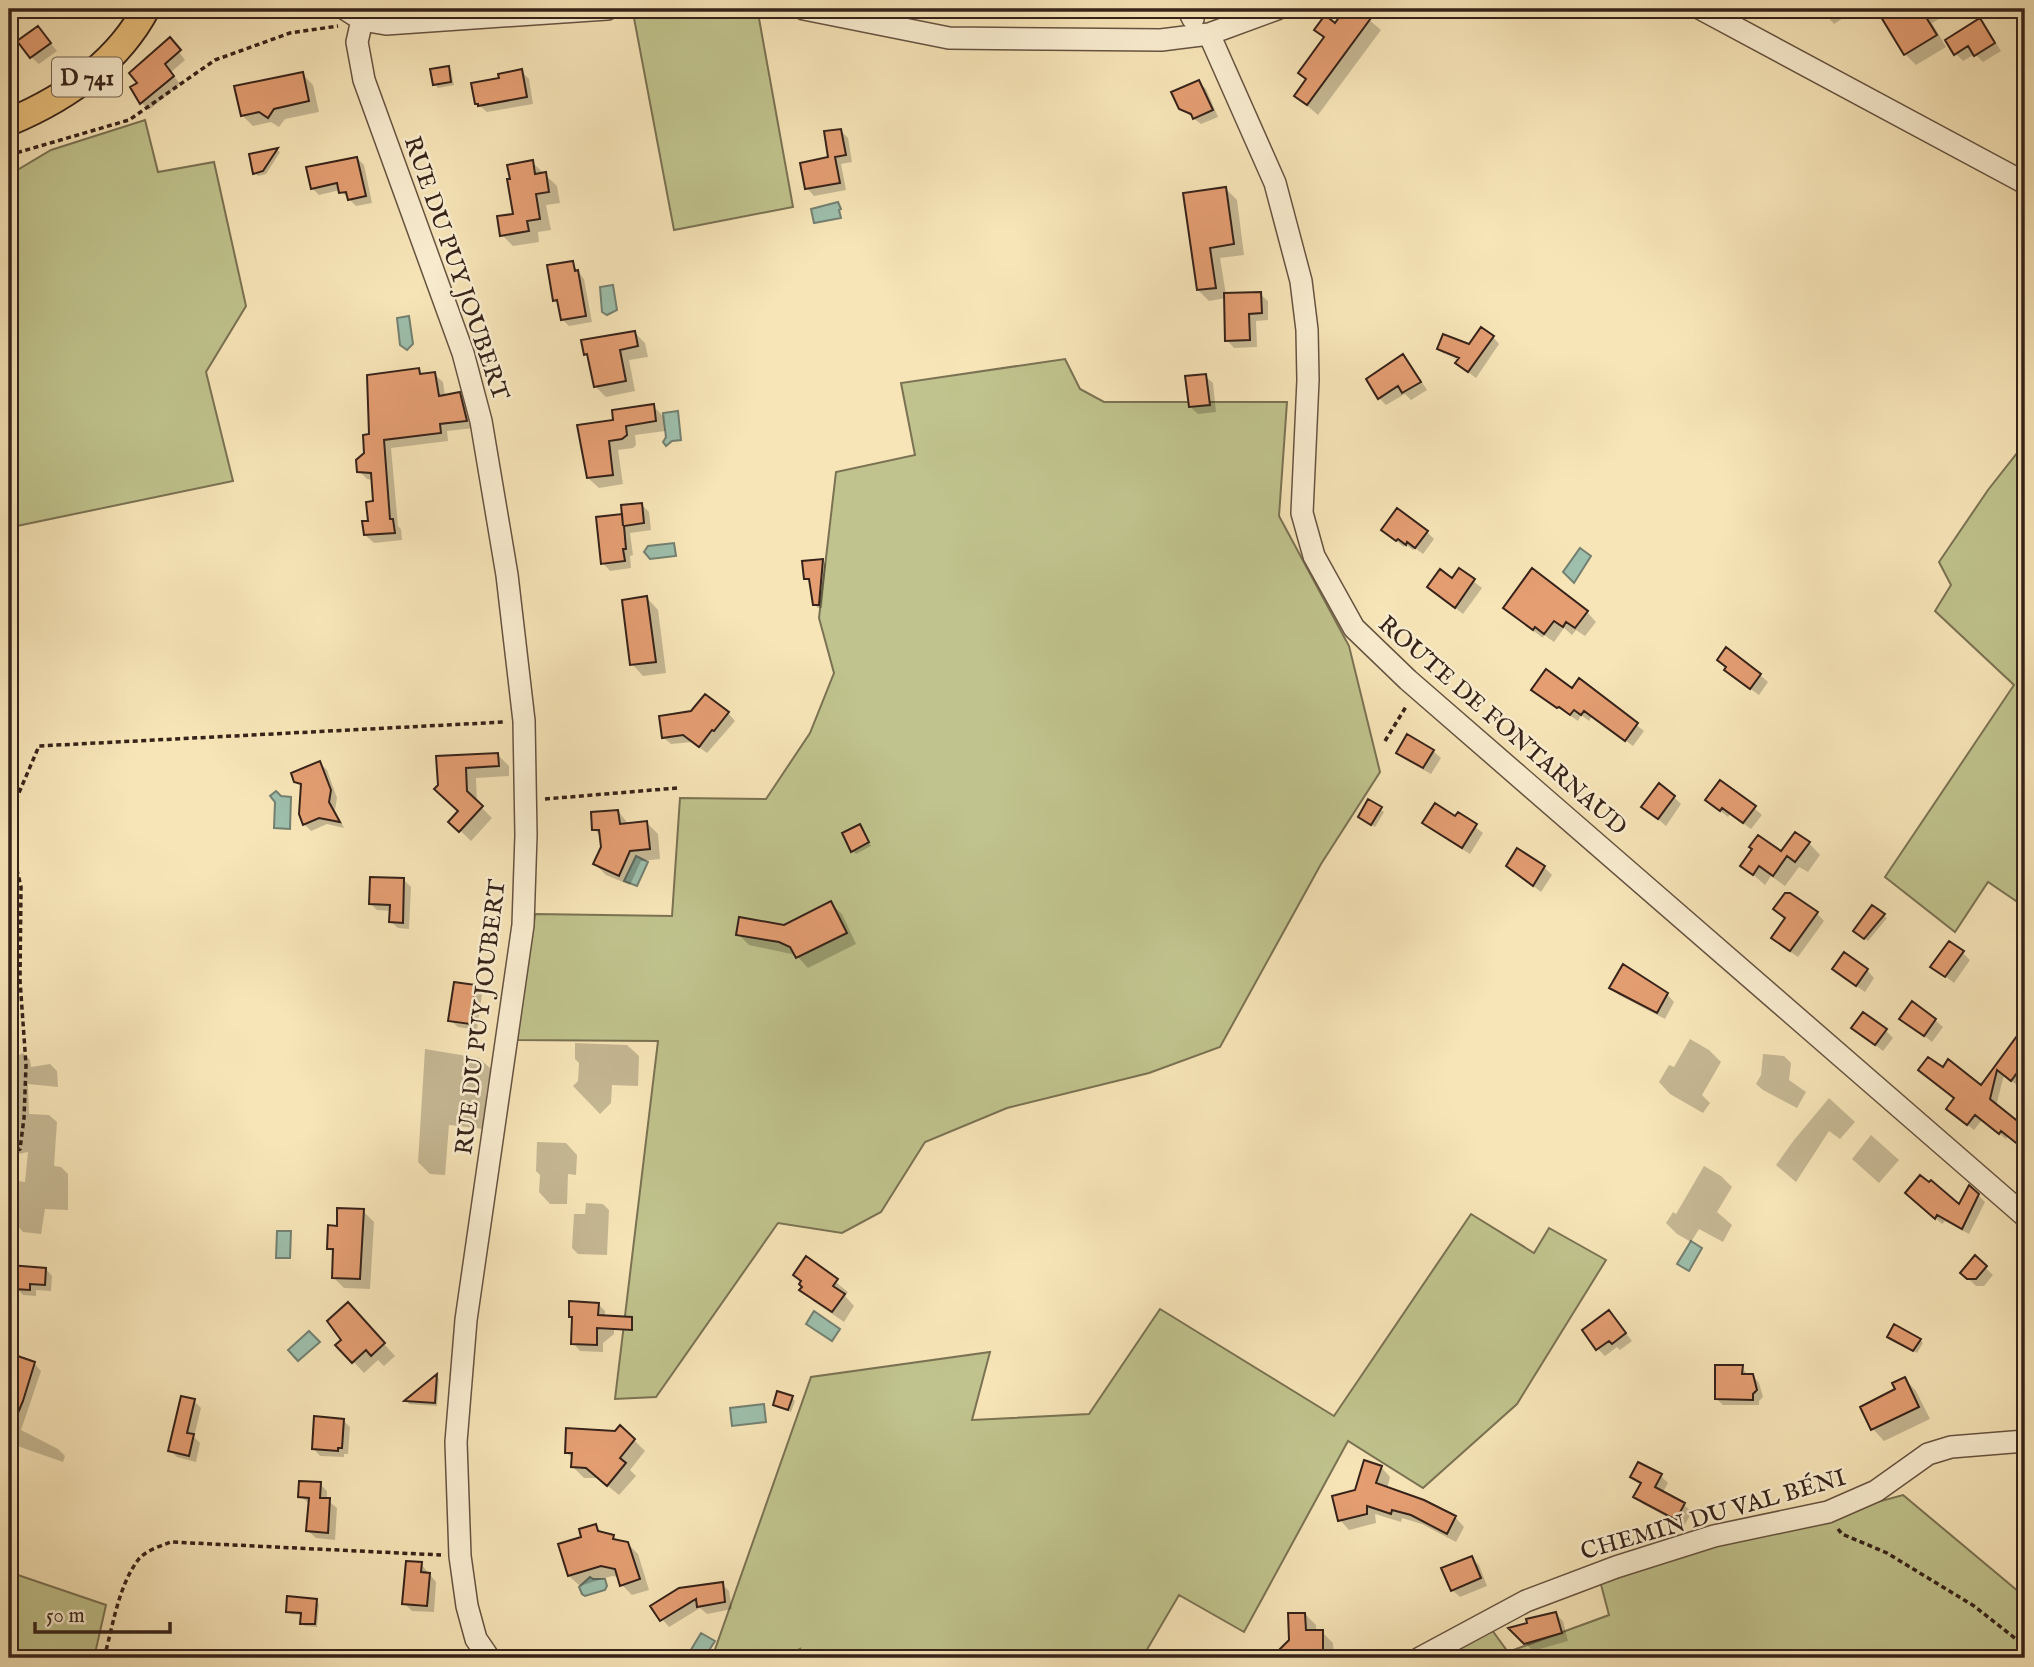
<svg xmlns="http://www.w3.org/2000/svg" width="2034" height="1667" font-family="'IM FELL English',serif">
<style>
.green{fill:#c0c38d;stroke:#7a7253;stroke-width:2}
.water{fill:#9dbfac;stroke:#738071;stroke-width:2}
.shadow{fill:#0003}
.building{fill:#e49e72;stroke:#352219;stroke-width:2}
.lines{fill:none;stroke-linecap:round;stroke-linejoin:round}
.minor-casing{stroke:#665341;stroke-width:24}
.major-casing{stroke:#352219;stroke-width:30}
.path{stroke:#352219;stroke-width:3.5;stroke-dasharray:5 3.5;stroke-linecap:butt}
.minor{stroke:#faeed1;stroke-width:21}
.major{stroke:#ecc27c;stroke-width:26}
.labels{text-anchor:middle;stroke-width:5;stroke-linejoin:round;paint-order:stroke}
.shield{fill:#faeed1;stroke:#705f50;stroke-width:2}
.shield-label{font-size:23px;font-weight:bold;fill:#352219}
.street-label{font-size:24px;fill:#352219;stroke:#faeed1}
</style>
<rect width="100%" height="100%" fill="#f7e5b8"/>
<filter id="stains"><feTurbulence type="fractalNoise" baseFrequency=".00286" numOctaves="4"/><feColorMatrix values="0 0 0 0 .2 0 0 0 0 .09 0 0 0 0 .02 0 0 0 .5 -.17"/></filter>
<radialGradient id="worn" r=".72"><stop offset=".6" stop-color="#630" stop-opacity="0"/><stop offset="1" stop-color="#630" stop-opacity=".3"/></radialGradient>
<path class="green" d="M758,13L793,207L674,230L634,18Z
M145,120L158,172L214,162L246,306L206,372L233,481L12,527L9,508V175L51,150Z
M1065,359L1080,389L1104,402H1287L1279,516L1349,646L1380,772L1321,864L1220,1047L1149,1073L1007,1108L925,1142L881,1212L842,1233L778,1223L656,1397L615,1399L658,1041L517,1040L535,914L672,916L680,798L766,799L810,733L834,673L819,618L836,472L915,455L901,383Z
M2025,443V907L1988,882L1955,932L1885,877L2014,685L1935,611L1951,585L1939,562L1988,490Z
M1471,1214L1534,1253L1549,1228L1606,1260L1517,1404L1423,1488L1348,1441L1244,1632L1179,1595L1142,1658H799L800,1649L781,1658H712L811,1377L990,1352L972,1420L1089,1414L1160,1309L1334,1416Z
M1903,1495L2025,1597V1658H1438L1489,1626L1508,1652L1609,1615L1599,1577Z
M9,1572L106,1605L94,1658H9Z"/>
<path class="water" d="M838,202L841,209L839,210L841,218L814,223L811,209Z
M613,285L617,310L607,315L602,312L600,287Z
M409,316L413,344L407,350L400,345L397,318Z
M678,411L681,440L672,441L666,446L663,442L666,437L663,413Z
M674,543L676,556L650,559L644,552L648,546Z
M1580,548L1591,556L1574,583L1563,572Z
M276,791L281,796L291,797L290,829L274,828L275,802L270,796Z
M636,856L648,862L637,886L624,881Z
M277,1231H291L290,1258H276Z
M1691,1241L1702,1248L1689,1271L1677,1264Z
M814,1311L840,1329L832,1341L806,1324Z
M309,1331L320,1342L298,1361L288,1350Z
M764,1404L766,1422L732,1426L730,1408Z
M590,1577L593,1579H605L607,1586L605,1590L585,1596L582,1594L579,1587Z
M701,1633L715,1641L704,1658H686Z"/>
<path class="shadow" d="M285,9H308L293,19Z
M1347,9H1356L1381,30L1318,115L1296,96L1308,80L1325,39L1316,30L1335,25Z
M1821,9H1848L1851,13L1834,24Z
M1897,9H1943L1946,15L1932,23L1946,47L1916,65L1905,54L1883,18Z
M1980,21L1987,28L2001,51L1983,62L1975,54L1963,61L1956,54Z
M38,28L57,51L39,64L31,57Z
M175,47L185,60L171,72L180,84L149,110L142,103L140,83Z
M448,68L451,71L454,85L438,88L435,84Z
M521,71L529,79L533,104L487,112L476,103L501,79Z
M302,74L313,85L319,112L285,119L279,127L271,122L253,126L242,115Z
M1199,82L1206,89L1218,117L1201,124L1180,108Z
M840,130L848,138L852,162L841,164L846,190L814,196L807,188L830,159Z
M277,150L280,152L266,174L258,176L255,173L251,155Z
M357,158L364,165L372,203L356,206L340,190L319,195L312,188Z
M532,162L557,186L560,203L546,205L551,230L538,232L539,242L513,246L502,235L515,215Z
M1226,189L1237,200L1244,255L1220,258L1226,295L1260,294L1268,301V320L1256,321L1257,347L1234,348L1227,340L1226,298L1209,301L1198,290Z
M572,263L584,279L592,322L569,326L563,320L560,305L555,300Z
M635,333L645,343L648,357L629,360L635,391L606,397L595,386L590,358L586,354Z
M1493,337L1499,344L1476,378L1464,369L1459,361L1444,354L1466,363L1467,360L1444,350V354L1439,348L1469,346Z
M1403,356L1410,364L1427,390L1411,400L1405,394L1386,405L1379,398Z
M418,370L424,375L434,374L443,382L445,396L459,393L467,402L474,428L447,431L448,441L391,448L398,526L401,529L402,540L374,543L365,535L375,503L373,480L367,479L359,471L371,436Z
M1205,376L1213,383L1216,412L1198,414L1190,407Z
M653,406L663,416L665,431L635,435L636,445L633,448L618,450L623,484L599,488L588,478L615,422Z
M641,504L649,512L651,530L630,533L633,555L630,556L631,568L610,571L603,563L621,516Z
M1383,530L1427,532L1434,539L1423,554L1415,548L1413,550L1405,544L1404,547Z
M823,560L826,564L822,608H818L814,604L811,581L805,578Z
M1460,571L1482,588L1463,614L1429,587L1453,580Z
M647,598L658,610L666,673L643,676L632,664Z
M1587,612L1596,622L1585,636L1576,630L1572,635L1564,628L1554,642L1544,635L1543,638L1515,617Z
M1760,675L1768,682L1759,695L1734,677Z
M1579,680L1644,731L1633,746L1592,716L1589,721L1581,715L1578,721L1541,696L1572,690Z
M728,713L735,721L707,753L692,742L671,744L663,737Z
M1408,736L1433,751L1441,758L1431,774L1406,760L1399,753Z
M498,755L509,766V776L476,778L477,803L492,818L471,841L451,822L460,812L440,786L438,758Z
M320,763L327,770L337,798L335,810L344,828L327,824L311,831L304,824L302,788L296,781Z
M1674,797L1681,804L1666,826L1644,807Z
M1707,800L1754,808L1762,815L1751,829L1730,814L1728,817Z
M1369,801L1384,812L1375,827L1363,820Z
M618,811L629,825L647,823L658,834L660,859L641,861L630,885L606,875L595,864L602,847V837L594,829Z
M1458,814L1483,833L1470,854L1432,830L1425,822L1456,819Z
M860,826L871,846L856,854L853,851Z
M1809,843L1820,855L1808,872L1799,867L1785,886L1771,876L1765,885L1743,866L1754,849L1781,854Z
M1517,850L1544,867L1552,875L1541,892L1508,866Z
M404,880L411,887L409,929L398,928L390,921L391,911L377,910L370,903Z
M831,904L842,914L856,944L808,968L796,955L749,945L738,934L784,926Z
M1775,909L1817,913L1824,921L1798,957L1781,945L1787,919Z
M1883,915L1887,918L1868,941L1859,934Z
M1963,953L1970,960L1954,983L1933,967Z
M1867,970L1874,978L1865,992L1842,976Z
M475,986L482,994L477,1030L458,1027L450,1020Z
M1612,988L1667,994L1674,1002L1665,1019L1619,995Z
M1902,1018L1935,1020L1943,1027L1932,1042Z
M1853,1028L1885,1030L1893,1038L1883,1051Z
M2018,1037L2025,1043V1076L2018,1086L2004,1075L1996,1106L2018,1124L2025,1114V1150L2008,1136L2006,1139L1982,1120L1974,1130L1955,1115L1956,1099L1943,1069L1981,1087Z
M1690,1039L1709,1050L1721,1062L1702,1095L1710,1103L1703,1113L1670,1094L1659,1082L1669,1065L1674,1067Z
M575,1043L627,1045L639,1056L638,1086L612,1085L611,1103L600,1114L573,1086L578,1081L579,1063L575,1059Z
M425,1049L479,1058L491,1069L486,1095L497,1105L493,1130L449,1125L445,1175L430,1174L418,1162Z
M23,1053L30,1060L31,1067L50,1064L57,1071L58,1087L28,1084L29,1114L49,1115L57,1122L54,1166L61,1167L68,1174V1210L45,1209L41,1234L23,1232L16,1224L18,1181L25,1182L28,1152L18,1154L9,1141V1056L11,1059Z
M1763,1054L1784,1056L1791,1063L1789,1080L1806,1092L1797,1108L1763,1090L1756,1084L1761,1075Z
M1829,1098L1855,1122L1840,1139L1829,1131L1796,1182L1776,1165L1794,1140Z
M1871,1135L1899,1160L1879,1183L1852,1159Z
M537,1142L566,1143L577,1155L576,1175L568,1174L567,1204H550L539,1192L540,1175L536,1171Z
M1704,1166L1721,1176L1732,1187L1717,1212L1732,1225L1723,1242L1699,1229L1691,1242L1677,1234L1666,1223L1673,1212L1676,1214Z
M1978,1195L1985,1202L1969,1234L1945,1221L1942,1224L1914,1199L1959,1207Z
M586,1203L603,1204L609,1210L607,1255L578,1254L572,1248L574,1214H585Z
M363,1211L374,1222L370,1289L344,1288L333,1277L334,1253L329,1248L339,1227Z
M806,1258L848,1292L845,1296L854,1306L844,1322L813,1301L802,1290L804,1287L802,1282Z
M1975,1258L1993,1275L1984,1286H1976L1962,1273Z
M46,1269L52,1276L51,1291L36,1290V1296L23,1295L10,1281Z
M598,1304L605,1311V1317L614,1324V1334L603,1343V1352L580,1351L573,1343L574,1320L570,1316Z
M359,1316L395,1356L384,1366L378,1360L364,1373L338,1345Z
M1616,1320L1632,1341L1620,1350L1617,1347L1605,1356L1598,1349Z
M1889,1337L1920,1340L1923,1343L1917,1353Z
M9,1355L34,1363L41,1371L21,1430L58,1449L65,1456L63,1462L9,1443Z
M1742,1367L1748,1376H1753L1759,1383L1763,1397L1759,1401V1405H1723L1717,1399Z
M437,1376L439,1379L437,1406L409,1404L407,1401Z
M1905,1379L1916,1391L1930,1419L1884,1441L1873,1429Z
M792,1398L795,1401L791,1412L775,1404Z
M194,1401L201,1408L194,1437L200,1443L196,1462L177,1457L170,1450Z
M343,1420L350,1427L348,1454H344V1457L320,1456L314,1449Z
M634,1440L645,1451L630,1470L636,1476L619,1495L598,1478H584L573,1467V1459L567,1453Z
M1381,1467L1390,1477L1387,1489L1455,1517L1464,1527L1456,1542L1422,1524L1402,1518L1401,1522L1375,1514L1376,1523L1349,1530L1340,1520L1356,1491Z
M1661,1476L1668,1483L1663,1492L1684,1505L1692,1512L1684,1526L1643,1504L1635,1497L1641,1485L1632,1477Z
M320,1484L327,1491V1500L337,1508L335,1540L316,1538L308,1531L310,1504L300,1496Z
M595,1526L604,1534L627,1543L638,1554L649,1590L632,1595L622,1585L619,1577L612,1576L580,1586L569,1576L583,1538Z
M1471,1558L1479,1565L1487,1586L1460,1597L1452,1590Z
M421,1564L436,1582L434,1612L412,1611L404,1603Z
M722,1584L729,1591L732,1609L707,1614L700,1608L669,1627L652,1607Z
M316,1601L319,1604L317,1627L305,1626L302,1623V1615L291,1614L288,1611Z
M1305,1614L1316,1625V1632H1322L1333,1643L1334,1658H1274L1290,1641Z
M1556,1614L1563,1621L1568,1641L1533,1651L1512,1629Z
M351,1650L375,1651L379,1655L420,1658H350Z
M1999,1653L2004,1658H1993Z"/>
<path class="building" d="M1345,9H1359L1371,18L1307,105L1294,96L1306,79L1298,73L1324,37L1314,30L1325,15L1335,23Z
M1894,9H1921L1937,35L1904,55L1881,17Z
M1980,18L1995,43L1974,56L1968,46L1954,55L1945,40Z
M38,26L51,43L30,58L17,41Z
M170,37L181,50L165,64L174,76L140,104L130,87L137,83L129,73Z
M449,66L451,82L433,85L430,69Z
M522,69L527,97L478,106V104H475L471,83L499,78L498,74Z
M303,72L309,101L274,109L268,118L259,112L241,116L234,86Z
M1199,80L1213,110L1193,119L1191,114L1179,109L1171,92Z
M841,129L846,155L835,157L840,183L805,189L800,163L828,157L824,131Z
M278,148L263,171L253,174L249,154Z
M357,157L366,196L348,200L346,192L339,193L337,183L311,189L306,167Z
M533,160L535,174L546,172L549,192L536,194L540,219L527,221L529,231L500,236L497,216L513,214L507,179H510L507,165Z
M1226,187L1234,244L1210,248L1216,288L1197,290L1183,193Z
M573,261L575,271L578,270L586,316L561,320L557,300L553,301L547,265Z
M1261,292L1262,313L1249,314L1250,340L1225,341L1224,293Z
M1481,327L1494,336L1468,372L1455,363L1459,358L1437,349L1443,334L1469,344Z
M635,331L638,346L620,350L626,381L594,387L587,354L584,355L581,340Z
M1403,354L1421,382L1402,393L1398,386L1378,399L1366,379Z
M419,368L420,374L435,372L439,396L460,392L467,421L440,424L441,433L384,440L390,519H393L395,533L364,535L362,521H368L366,502L373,501L371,473L357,472L356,460L364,453L363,435L369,434L367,375Z
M1206,374L1210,405L1189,407L1185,376Z
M654,404L656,421L626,426L627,435L622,439L609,441L613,475L587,478L577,425L613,420L612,410Z
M642,503L644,523L624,526L626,549H623L625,561L601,564L596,517L622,514L623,526L621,505Z
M1397,508L1428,531L1415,548L1407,542L1406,545L1398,539L1396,541L1381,530Z
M823,559L819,605H813L809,579H804L802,561Z
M1459,568L1475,579L1455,608L1427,587L1440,569L1452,578Z
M1532,568L1588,611L1575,628L1566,622L1563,627L1554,621L1544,634L1535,627L1533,630L1503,608Z
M647,596L656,662L630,665L622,600Z
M1726,647L1761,674L1750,689L1724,670L1726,667L1717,660Z
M1546,669L1572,688L1579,678L1638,723L1625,741L1584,711L1581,715L1574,710L1570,715L1559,707L1557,708L1531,690Z
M705,694L729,712L714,731L712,730L699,747L683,735L662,738L659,716L691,711Z
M1407,734L1434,750L1423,768L1396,753Z
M498,753L499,766L466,768L467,791L483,806L459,832L448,822L458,811L434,789L438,785L436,756Z
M320,761L331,790L329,802L340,822L319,818L303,825L299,814L301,784L294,782L291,773Z
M1720,780L1756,806L1743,823L1722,808L1720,811L1705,800Z
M1659,783L1675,796L1658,819L1641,807Z
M1368,799L1382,807L1371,825L1358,817Z
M1435,803L1455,816L1458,812L1477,824L1462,848L1422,823Z
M618,810L620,824L647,821L650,849L630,851L619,876L593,864L601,847L599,830H592L591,812Z
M860,824L869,842L851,852L842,833Z
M1795,832L1810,842L1795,862L1787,856L1773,876L1759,866L1753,875L1740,866L1752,849L1749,847L1758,835L1781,851Z
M1517,848L1545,866L1533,886L1506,866Z
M370,877L404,878L403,923L389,922L390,905L369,904Z
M1785,893H1790L1818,912L1790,951L1771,938L1785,918L1773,909Z
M831,901L847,933L796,958L790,947L779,942L736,935L739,917L784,925Z
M1872,905L1885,914L1864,939L1853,931Z
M1949,941L1964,951L1945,977L1930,967Z
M1844,952L1868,969L1856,986L1832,969Z
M1623,964L1668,993L1657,1013L1609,988Z
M454,982L476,985L470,1024L448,1021Z
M1912,1001L1936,1019L1924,1036L1899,1019Z
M1863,1012L1887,1029L1875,1045L1851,1028Z
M2025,1025V1062L2011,1081L1997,1070L1990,1099L2025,1127V1150L2001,1131L1999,1134L1975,1115L1967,1125L1946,1109L1954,1098L1918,1070L1928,1057L1943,1067L1948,1059L1981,1085Z
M1920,1175L1929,1182L1931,1180L1959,1204L1969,1185L1979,1194L1962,1229L1937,1215L1935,1219L1905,1193Z
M337,1208L364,1209L360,1279L332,1278L333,1249H327L328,1225L337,1226Z
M1975,1255L1987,1266L1976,1279H1967L1960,1273Z
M806,1256L838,1279L833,1286L845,1294L832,1312L799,1290L802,1287L799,1284L801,1281L793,1275Z
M9,1265L46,1268L45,1285L30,1284V1290L14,1289V1282H9Z
M569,1301L599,1303L598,1315L632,1317V1330L597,1328V1345L571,1344L572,1317H569Z
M348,1302L385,1343L371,1356L366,1350L352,1363L335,1345L341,1340L327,1321Z
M1609,1310L1626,1333L1612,1344L1609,1341L1596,1350L1582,1330Z
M1894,1324L1921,1339L1913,1351L1887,1337Z
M9,1353L35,1362L23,1401L9,1434Z
M1715,1365H1743L1742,1374H1753L1757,1390L1753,1394V1400L1715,1399Z
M437,1374L435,1403L404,1401L421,1387Z
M1905,1377L1919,1407L1871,1430L1860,1407L1895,1389L1892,1383Z
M777,1391L793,1396L788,1410L773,1405Z
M181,1396L195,1399L187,1433L194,1434L189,1456L168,1451Z
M314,1416L344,1419L342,1448H338V1451L312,1449Z
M620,1425L635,1439L620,1458L626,1463L607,1486L586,1468L571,1467L572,1453H565L566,1428L615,1431Z
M1364,1460L1382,1466L1376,1483L1424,1500L1456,1516L1447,1534L1411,1515L1392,1510L1391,1514L1367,1506V1514L1338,1521L1332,1496L1355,1490Z
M1638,1462L1662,1474L1655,1487L1685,1503L1676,1520L1633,1497L1641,1483L1630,1477Z
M299,1481L321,1482L320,1498H330L328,1533L306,1531L309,1498L298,1497Z
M596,1524L598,1531L614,1535L613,1539L628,1542L640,1579L620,1586L615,1569L601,1566L568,1576L558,1544L581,1537L579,1529Z
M1472,1556L1481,1578L1451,1591L1441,1568Z
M406,1561L422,1562L421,1572L430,1573L427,1606L402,1604Z
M723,1582L725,1602L697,1607L696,1599L660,1621L650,1606L679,1588Z
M287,1596L317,1599L315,1624H300L301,1613L286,1612Z
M1556,1612L1562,1633L1524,1644L1508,1628L1527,1623L1526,1619Z
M1288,1613H1305L1306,1630H1323V1652L1313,1653L1307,1658H1271L1289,1640Z"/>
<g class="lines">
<defs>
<path id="minor" d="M345,9L362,20L386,24L607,9
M804,9L949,38L1161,40L1209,34L1277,9
M1188,9L1193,19
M1701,9L2025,183
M362,20L357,42L364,80L463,353L481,421L507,575L524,721L526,835L523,925L466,1320L456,1442L460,1556L467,1606L476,1639L489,1658
M1209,34L1275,183L1301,281L1307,330L1308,380L1302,513L1314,556L1354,628L1408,680L2025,1216
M1420,1658L1526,1601L1616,1567L1714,1536L1828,1512L1876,1491L1928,1454L1951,1447L2025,1441"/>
<path id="major" d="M9,122C64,99 117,63 146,9"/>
</defs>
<use href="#minor" class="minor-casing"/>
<use href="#major" class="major-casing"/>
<path class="path" d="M9,155L129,120L215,60L290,33L338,26
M1385,741L1407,705
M545,799L677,788
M9,816L39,746L504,722
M9,836L21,887L20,980L26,1065L24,1118L20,1149L9,1153
M1838,1529L1842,1534L1887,1553L1974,1606L2025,1646
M104,1658C113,1626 118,1587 138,1560C145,1551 160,1546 171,1542L441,1555"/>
<use href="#minor" class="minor"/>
<use href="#major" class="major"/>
</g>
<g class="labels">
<rect class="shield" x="52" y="57.5" width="70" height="39" rx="5"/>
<g class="shield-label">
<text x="87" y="85">D 741</text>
</g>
<g class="street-label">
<text transform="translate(457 268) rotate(71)" y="8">RUE DU PUY JOUBERT</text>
<text transform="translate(1503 725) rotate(41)" y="8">ROUTE DE FONTARNAUD</text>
<text transform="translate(480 1017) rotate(-83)" y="8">RUE DU PUY JOUBERT</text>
<text transform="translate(1713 1514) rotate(-16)" y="8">CHEMIN DU VAL BÉNI</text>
</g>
</g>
<rect width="2034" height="1667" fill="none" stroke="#f7e5b8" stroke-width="35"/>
<rect x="10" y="10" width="2013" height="1646" fill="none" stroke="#352219" stroke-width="3.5"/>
<rect x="18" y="18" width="1999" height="1632" fill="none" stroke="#352219" stroke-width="2"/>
<path d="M35 1622v10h135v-10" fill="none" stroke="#352219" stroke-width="3.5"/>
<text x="46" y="1622" font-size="21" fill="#352219" stroke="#faeed1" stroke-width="5" paint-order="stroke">50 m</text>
<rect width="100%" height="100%" filter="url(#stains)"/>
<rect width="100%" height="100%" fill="url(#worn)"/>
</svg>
